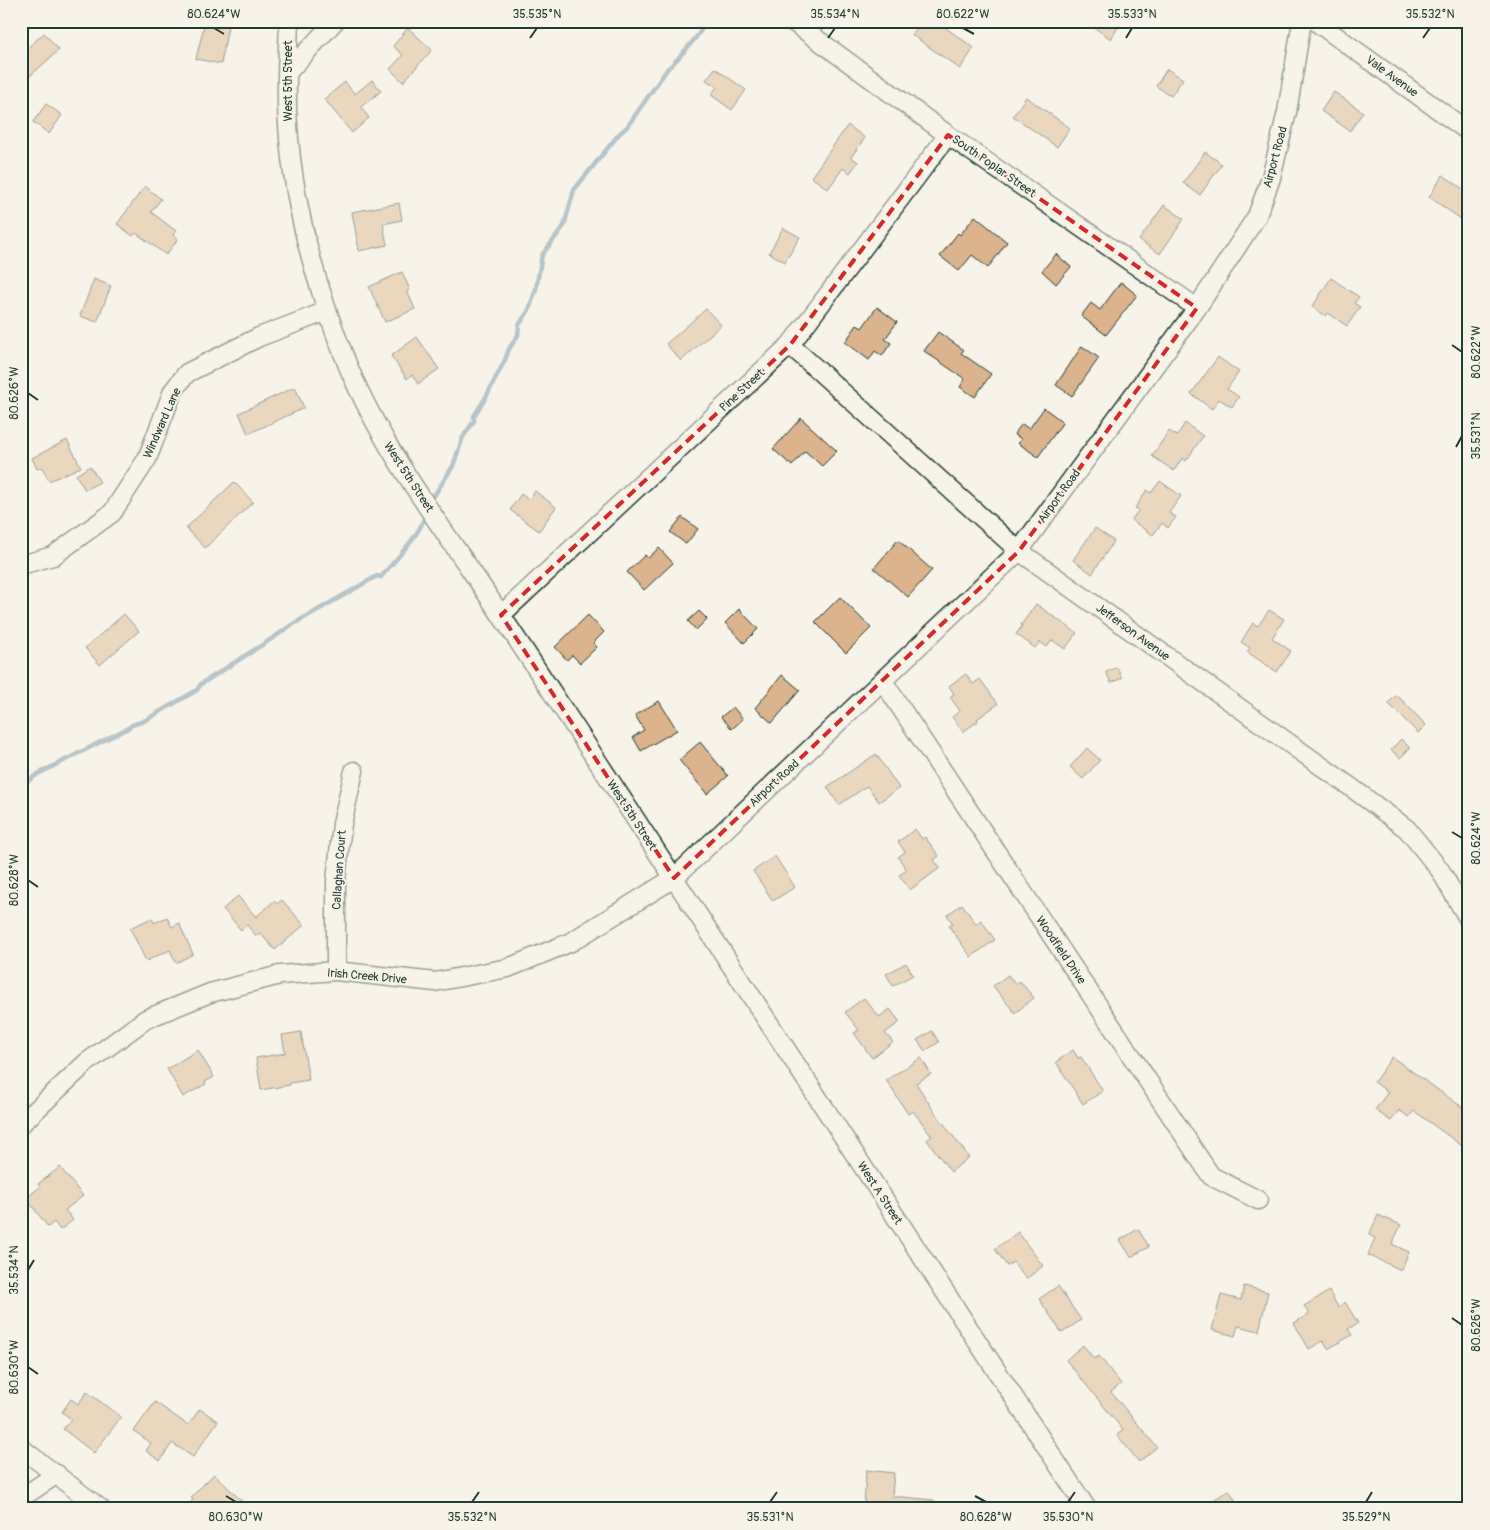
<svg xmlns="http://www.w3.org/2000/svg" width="1490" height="1530" font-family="Pangolin,sans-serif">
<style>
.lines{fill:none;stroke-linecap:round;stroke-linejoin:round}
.stream{stroke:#688fa6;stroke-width:4.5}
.building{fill:#dbb38c;stroke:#1f3d34}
.minor-casing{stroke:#1f3d34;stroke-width:21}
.minor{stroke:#f7f3e8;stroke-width:18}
.marked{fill:none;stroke:#d62828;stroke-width:4;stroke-dasharray:10 6;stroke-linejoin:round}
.ticks{fill:none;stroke:#1f3d34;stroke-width:2}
.labels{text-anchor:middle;stroke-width:4;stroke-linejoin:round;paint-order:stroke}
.street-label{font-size:12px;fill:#1f3d34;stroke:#f7f3e8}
.neatline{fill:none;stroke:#1f3d34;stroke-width:2}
.ticks-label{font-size:12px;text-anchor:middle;fill:#1f3d34}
</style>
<rect width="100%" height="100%" fill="#f7f3e8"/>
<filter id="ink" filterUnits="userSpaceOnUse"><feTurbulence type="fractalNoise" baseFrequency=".02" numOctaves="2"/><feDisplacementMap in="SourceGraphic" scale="10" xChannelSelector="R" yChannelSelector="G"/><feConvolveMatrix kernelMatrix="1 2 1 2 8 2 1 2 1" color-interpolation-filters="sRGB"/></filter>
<g filter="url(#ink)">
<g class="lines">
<path class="stream" d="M430,502L453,466L463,437L474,421V416L486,397L505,360L509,349L518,335L519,325L529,310L536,289L542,255L564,226L574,190L619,134L627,127L668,68C672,66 699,35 701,30
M21,786L38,774L128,728L132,725L144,721L197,690L201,684L276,636L290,626L377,576L381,577C393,562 423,532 425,514"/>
</g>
<path class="building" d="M205,21H229L221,64L196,59Z
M922,21H936L974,48L960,69L912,35Z
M1084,21H1122L1111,39Z
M408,28L432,50L403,82L390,69L403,55L393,46Z
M44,33L59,50L21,84V54Z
M715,68L746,90L732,110L711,95L717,87L706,80Z
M1167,69L1183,79L1171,96L1156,86Z
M372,80L381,91L361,107L369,118L352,133L324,99L345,82L355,94Z
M1334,92L1363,112L1350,131L1321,111Z
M1026,97L1070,128L1057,147L1013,116Z
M46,104L62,115L49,134L33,122Z
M848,125L865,138L851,157L858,162L850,173L843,168L828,189L811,177Z
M1205,152L1222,164L1200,195L1183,183Z
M1443,175L1469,193V207L1461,219L1429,197Z
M145,186L161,199L151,212L176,231L173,235L178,239L166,255L136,233L133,236L117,224Z
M399,203L402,220L383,224L387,245L359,251L352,212Z
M1164,205L1184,219L1160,254L1139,240Z
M975,216L1007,242L988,268L972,255L959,271L940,256L958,233L960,235Z
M783,228L800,237L785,262L769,253Z
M1056,254L1071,267L1056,284L1042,271Z
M402,272L410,290L407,291L415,309L385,322L369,287Z
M1331,278L1359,297L1354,303L1360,307L1347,326L1328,313L1326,316L1312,307Z
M94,279L111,286L97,322L80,316Z
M1121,282L1137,295L1106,335L1081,316L1091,303L1100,310Z
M877,307L897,322L885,339L891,343L882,356L875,351L869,360L845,342L857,325L862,328Z
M706,309L721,325L681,361L666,344Z
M938,332L964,350L961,353L991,374L975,397L960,387L965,379L924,351Z
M417,337L439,369L418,384L412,375L407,379L391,356Z
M1082,346L1099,358L1072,396L1056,385Z
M1218,357L1239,372L1227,389L1239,397L1232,407L1219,399L1212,409L1191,394Z
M295,387L304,408L248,434L239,413Z
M1044,408L1063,422L1038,457L1018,443L1021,439L1014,434L1022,424L1029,429Z
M801,418L837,451L822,466L805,451L792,466L773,449Z
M1185,423L1203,436L1186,461L1182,458L1174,471L1152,456L1169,431L1177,436Z
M67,440L81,467L49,481L42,467L37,469L32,458Z
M90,466L100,482L85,490L76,475Z
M1160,481L1181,496L1169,513L1176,517L1168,528L1162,523L1153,535L1131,520L1139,510L1135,508L1147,490L1151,493Z
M234,482L253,502L205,548L186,528Z
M535,491L556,507L539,531L510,510L521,494L529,500Z
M682,517L698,529L686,544L670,532Z
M1095,528L1114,541L1092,574L1073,560Z
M898,540L932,570L908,597L874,568Z
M659,548L673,563L644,590L627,572L645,555L648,558Z
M840,597L871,628L846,653L815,622Z
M1036,604L1077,633L1065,649L1052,640L1047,647L1040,642L1035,648L1016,634L1022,626L1021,625Z
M739,609L758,629L744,643L725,623Z
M1269,610L1284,619L1272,638L1291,651L1277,672L1247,652L1250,648L1241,642L1253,623L1258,626Z
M699,611L707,619L696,630L688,621Z
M124,614L139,631L100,665L85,648Z
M588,615L604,632L593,643L597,647L580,663L572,655L567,660L555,647Z
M1117,667L1122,678L1111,683L1106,672Z
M966,674L973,684L980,679L998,704L977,719L978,721L963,732L952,717L960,711L950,697L954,694L949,686Z
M782,675L800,690L772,723L755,708Z
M1397,695L1426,725L1418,733L1388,703Z
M659,701L677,730L641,751L633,737L644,730L635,715Z
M733,707L743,719L732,729L721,717Z
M1401,739L1410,748L1400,758L1391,750Z
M700,742L728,776L707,794L679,760Z
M1087,748L1100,760L1083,779L1070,767Z
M876,754L899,788L879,802L867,786L839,805L827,787Z
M915,829L922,839L925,837L939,856L934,860L940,868L910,890L899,875L907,870L898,857L905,852L898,842Z
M775,856L795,887L773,901L753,871Z
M238,896L256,917L274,901L277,904L282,900L304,925L275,950L260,933L256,936L247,925L241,930L223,909Z
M962,904L976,924L981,920L995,940L971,957L949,926L953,924L947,915Z
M167,917L172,927L179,923L193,954L176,963L170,950L146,961L130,928L152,918L154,923Z
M906,963L913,975L893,986L886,974Z
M1008,975L1016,984L1020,981L1034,998L1015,1013L993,986Z
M864,998L879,1017L890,1009L900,1022L885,1033L893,1042L872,1058L854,1033L859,1030L845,1012Z
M932,1031L939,1042L925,1051L917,1040Z
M301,1032L309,1080L290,1083V1085L261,1090L256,1058L285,1053L282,1035Z
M198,1050L214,1077L205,1082L206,1084L183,1097L167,1069Z
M1073,1050L1078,1058L1081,1057L1103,1091L1083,1104L1056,1062Z
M1392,1057L1469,1112V1151L1414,1111L1409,1117L1399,1110L1391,1121L1375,1110L1388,1092L1374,1082Z
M921,1058L931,1074L916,1083L934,1111L969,1157L951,1172L927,1140L932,1136L913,1111L908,1114L886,1080Z
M60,1167L83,1196L65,1210L73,1220L60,1230L54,1222L48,1227L26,1198L40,1187L38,1184Z
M1378,1215L1401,1225L1392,1244L1409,1252L1401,1270L1368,1255L1375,1238L1369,1235Z
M1138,1229L1149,1247L1131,1257L1120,1240Z
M1018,1232L1043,1266L1026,1279L1013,1262L1007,1266L995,1249Z
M1058,1286L1081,1320L1062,1333L1039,1299Z
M1244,1286L1268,1292L1259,1331L1238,1326L1235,1336L1212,1330L1221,1295L1241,1300Z
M1329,1291L1338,1307L1345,1302L1358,1323L1348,1329L1352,1335L1328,1349L1323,1341L1309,1349L1294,1323L1309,1314L1304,1306Z
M1083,1345L1094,1359L1099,1356L1121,1384L1111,1392L1157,1447L1139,1462L1117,1435L1123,1430L1066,1360Z
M87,1392L121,1417L94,1453L63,1429L71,1419L62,1412L71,1399L78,1404Z
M155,1402L188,1425L200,1409L218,1421L193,1457L172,1443L160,1461L146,1451L151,1443L134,1431Z
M866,1470L894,1473L892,1496L934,1500V1509H864Z
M214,1474L250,1509H184L193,1500L191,1497Z
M1229,1490L1238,1504L1229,1509H1221L1215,1499Z"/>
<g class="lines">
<defs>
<path id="minor" d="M289,21C288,56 285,90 288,125C293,207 317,290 348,366C379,440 427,507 472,572C514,634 555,697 596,759C760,1009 923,1259 1087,1509
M792,21L948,135L1197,308
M1315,21L1469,132
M287,73L335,21
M790,345L1019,551L1352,788L1407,829L1440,870L1469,920
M21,565L53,556L112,513L147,459L173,391L187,373L259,337L327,311
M501,615L790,345L948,135
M883,681L1211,1176L1258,1200
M336,971V881L342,824L354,771
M21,1124L86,1063L146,1019L210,993L280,975L336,971L435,982L508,968L571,942L674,878L1019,551L1197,308L1257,216L1271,178L1287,112L1302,21
M21,1448L101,1509
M21,1498L57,1474"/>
</defs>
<use href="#minor" class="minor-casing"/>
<use href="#minor" class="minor"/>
</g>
</g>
<path d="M0 0H1490V1530H0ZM948,135L1197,308L1019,551L674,878L501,615L790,345Z" fill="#f7f3e8" fill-opacity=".55" fill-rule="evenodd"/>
<path class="marked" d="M948,135L1197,308L1019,551L674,878L501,615L790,345Z"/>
<path class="ticks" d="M214,28L224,34M963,28L974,34M530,38L537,28M828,38L835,28M1126,38L1132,28M1423,38L1430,28M1452,345L1462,352M28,393L38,400M1456,447L1462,436M1452,832L1462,838M28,880L38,887M28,1270L34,1260M1452,1318L1462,1325M28,1367L38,1374M226,1496L236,1502M975,1496L986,1502M472,1502L479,1492M770,1502L777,1492M1068,1502L1075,1492M1366,1502L1372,1492"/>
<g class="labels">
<g class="street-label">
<text transform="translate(1392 76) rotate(36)" y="4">Vale Avenue</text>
<text transform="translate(288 81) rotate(-90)" y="4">West 5th Street</text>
<text transform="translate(1275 157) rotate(-75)" y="4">Airport Road</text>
<text transform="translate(994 166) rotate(35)" y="4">South Poplar Street</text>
<text transform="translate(742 390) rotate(-43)" y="4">Pine Street</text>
<text transform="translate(162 423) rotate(-66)" y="4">Windward Lane</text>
<text transform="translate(409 477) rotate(57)" y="4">West 5th Street</text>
<text transform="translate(1059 496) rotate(-54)" y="4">Airport Road</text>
<text transform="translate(1133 632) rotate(36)" y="4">Jefferson Avenue</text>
<text transform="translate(774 783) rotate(-43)" y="4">Airport Road</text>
<text transform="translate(632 815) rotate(57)" y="4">West 5th Street</text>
<text transform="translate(339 870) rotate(-86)" y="4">Callaghan Court</text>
<text transform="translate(1061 950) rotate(56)" y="4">Woodfield Drive</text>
<text transform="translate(367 976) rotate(5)" y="4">Irish Creek Drive</text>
<text transform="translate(880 1193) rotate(57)" y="4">West A Street</text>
</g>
</g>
<rect width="1490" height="1530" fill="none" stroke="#f7f3e8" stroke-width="55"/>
<rect x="28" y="28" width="1434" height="1474" class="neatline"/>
<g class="ticks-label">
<text x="214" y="18">80.624°W</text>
<text x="537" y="18">35.535°N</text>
<text x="835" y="18">35.534°N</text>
<text x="963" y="18">80.622°W</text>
<text x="1132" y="18">35.533°N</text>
<text x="1430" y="18">35.532°N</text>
<text transform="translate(1476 352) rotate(-90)" y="4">80.622°W</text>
<text transform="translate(14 393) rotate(-90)" y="4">80.626°W</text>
<text transform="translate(1476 436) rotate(-90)" y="4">35.531°N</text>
<text transform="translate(1476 838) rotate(-90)" y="4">80.624°W</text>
<text transform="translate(14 880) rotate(-90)" y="4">80.628°W</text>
<text transform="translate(14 1270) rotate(-90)" y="4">35.534°N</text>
<text transform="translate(1476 1325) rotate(-90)" y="4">80.626°W</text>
<text transform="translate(14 1367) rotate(-90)" y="4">80.630°W</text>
<text x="236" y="1521">80.630°W</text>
<text x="472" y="1521">35.532°N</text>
<text x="770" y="1521">35.531°N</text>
<text x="986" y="1521">80.628°W</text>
<text x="1068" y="1521">35.530°N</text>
<text x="1366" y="1521">35.529°N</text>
</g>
</svg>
